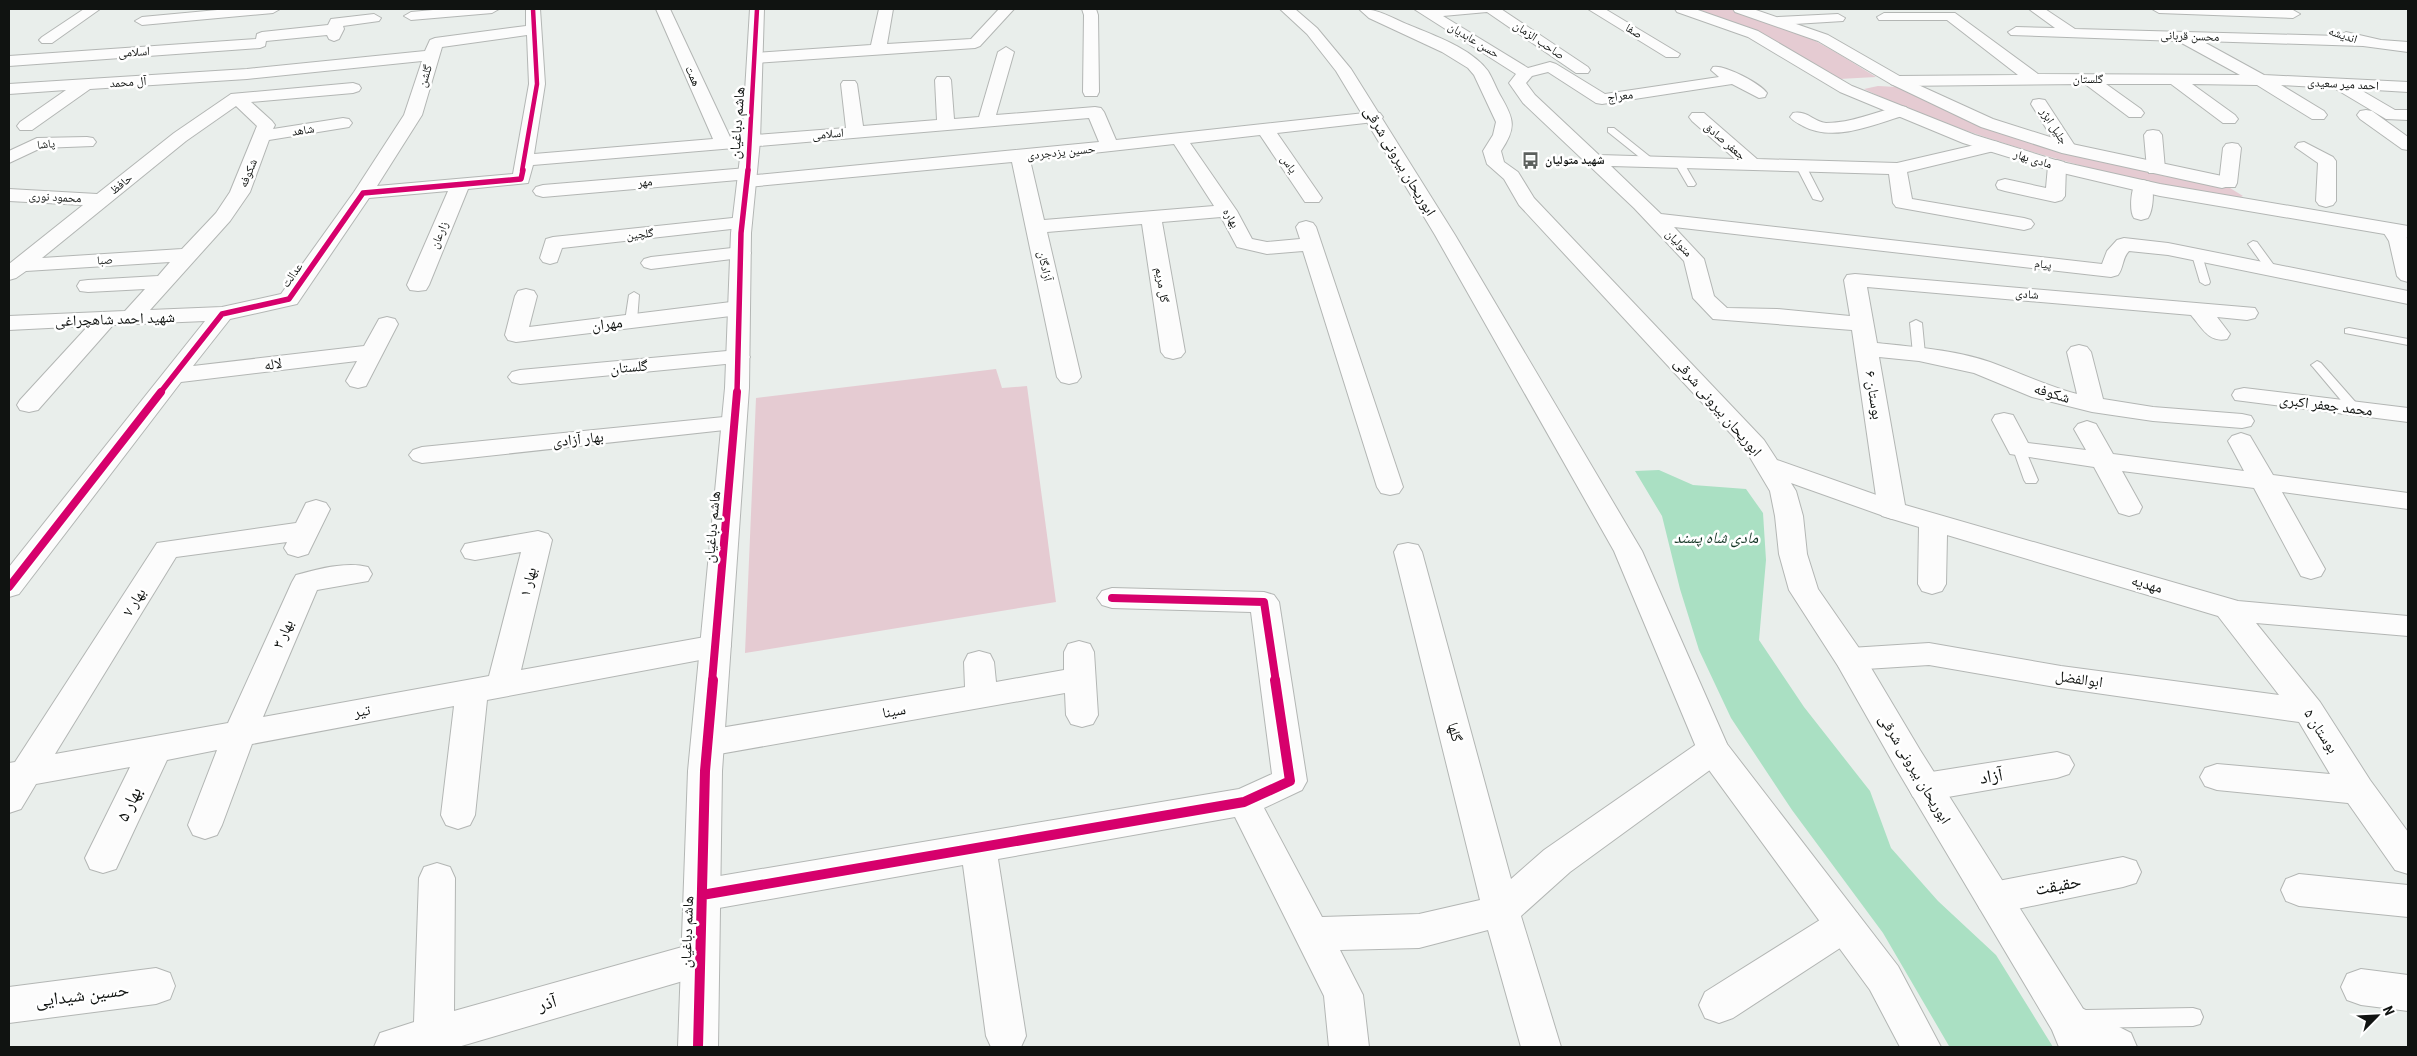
<svg xmlns="http://www.w3.org/2000/svg" width="2417" height="1056" font-family="'Roboto Condensed','Noto Naskh Arabic',sans-serif">
<style>
.green{fill:#e5cbd2}
.water{fill:#aae0c3}
.lines{fill:none;stroke-linecap:round;stroke-linejoin:round}
.lane-casing{stroke:#b3b6b4;stroke-width:2}
.street-casing{stroke:#b3b6b4;stroke-width:2}
.secondary-casing{stroke:#b3b6b4;stroke-width:2}
.lane{fill:#fcfcfc;fill-rule:evenodd}
.street{fill:#fcfcfc;fill-rule:evenodd}
.secondary{fill:#fcfcfc;fill-rule:evenodd}
.cycleway-far3-casing{stroke:#fff;stroke-width:6}
.cycleway-far2-casing{stroke:#fff;stroke-width:8}
.cycleway-far1-casing{stroke:#fff;stroke-width:11}
.cycleway-casing{stroke:#fff;stroke-width:13}
.cycleway-far3{stroke:#d6006c;stroke-width:4.5}
.cycleway-far2{stroke:#d6006c;stroke-width:5.5}
.cycleway-far1{stroke:#d6006c;stroke-width:8}
.cycleway{stroke:#d6006c;stroke-width:10}
.labels{text-anchor:middle;stroke-width:5;stroke-linejoin:round;paint-order:stroke}
.far-street-label{font-size:12px;fill:#101311;stroke:#fff}
.far-poi-label{font-size:12px;font-weight:bold;fill:#101311;stroke:#fff;text-anchor:start}
.street-label{font-size:15px;fill:#101311;stroke:#fff}
.water-label{font-size:16px;font-style:italic;fill:#123423;stroke:#fff}
.near-street-label{font-size:18px;fill:#101311;stroke:#fff}
</style>
<rect width="100%" height="100%" fill="#e9eeeb"/>
<path class="green" d="M1697,9C1708,9 1721,7 1732,9C1785,20 1831,49 1876,77L1839,79L1757,32Z
M1878,86L1897,87L1984,126L2043,145L2164,176L2230,188L2243,196L2230,202C2104,172 1982,145 1864,89Z
M996,369L1002,388L1027,386L1056,602L745,653L756,398Z"/>
<path class="water" d="M1659,470L1693,485L1746,489L1763,513L1766,560L1759,640L1804,707L1870,791L1891,848L1938,901L1996,955L2053,1047L1949,1046L1883,933L1792,810L1731,718L1699,650L1680,589L1662,516L1635,471Z"/>
<g class="lines">
<defs>
<path id="lane" d="M1608,128H1614L1654,160V164H1648L1608,132Z
M1676,160H1682L1696,184L1694,186H1688L1674,162Z
M1798,164L1806,166L1823,199L1821,201L1813,199L1796,166Z
M2253,241L2257,242L2276,268V272H2268L2248,244Z
M2197,252L2202,255L2210,282L2209,284L2205,285L2200,282L2192,255Z
M634,292L639,295L637,321L631,324L625,321L629,295Z
M1916,320L1922,323L1925,354L1919,357L1913,354L1910,323Z
M2349,328L2408,339V345L2345,333V329Z
M2317,361L2321,363L2358,405L2360,408L2358,411H2350L2313,367L2311,365Z
M2019,445L2025,449L2038,480L2036,483H2026L2024,480L2013,449Z
M2193,1008L2200,1010L2203,1017L2200,1024L2193,1026L2086,1028L2079,1026L2076,1019L2079,1012L2086,1010Z"/>
<path id="street" d="M84,9H100L52,43H42L39,40L42,37Z
M228,9H280L273,13L142,25L135,21L142,17Z
M444,9H499L492,13L411,20L404,16L411,12Z
M526,9H540L545,84L534,154L713,139L656,9H670L730,137L846,128L841,84L843,81H855L857,84L863,126L937,120L935,80L937,77H949L951,80L954,119L979,117L998,52L1006,47L1014,52L996,115L1095,107L1101,108L1104,112L1116,140L1374,112L1380,113L1383,117L1380,121L1374,122L1277,133L1322,198L1319,202H1305L1260,135L1190,143L1237,211L1252,239L1267,242L1300,239L1296,227L1299,223L1306,221L1313,223L1316,227L1403,487L1399,493L1390,495L1381,493L1377,487L1303,251L1267,254L1237,247L1221,217L1162,222L1185,352L1181,357L1173,359L1165,357L1161,352L1142,224L1047,232L1081,377L1077,382L1069,384L1061,382L1057,377L1012,162L747,187L740,185L738,180L543,197L536,195L533,191L536,187L543,185L747,168L754,170L756,175L1099,142L1089,118L533,165L528,183L468,189L429,285L426,290L418,291L410,290L407,285L448,191L369,198L297,304L230,319L193,366L364,346L379,319L387,317L395,319L398,324L366,386L358,388L350,386L346,381L357,361L181,382L19,594L9,597V567L205,321L113,325L38,410L29,412L20,410L17,405L20,400L88,326L9,330V316L125,311L145,289L88,292L80,291L77,286L80,281L88,280L158,276L170,262L26,271L16,278L9,280V264L83,205L9,201V189L97,194L174,133L231,94L353,83L359,85L361,88L359,91L353,93L251,102L272,121L275,125L273,129L343,118L349,119L352,123L349,127L343,128L269,140L250,192L230,221L150,310L222,307L281,294L354,192L404,115L422,61L247,79L90,89L32,130H20L17,126L20,122L66,90L9,94V84L247,69L425,51L430,40L435,38L526,26ZM527,35L529,84L513,174L377,186L422,115L442,47ZM236,106L257,126L230,192L216,213L182,249L42,258L186,141ZM1174,144L1214,206L1044,220L1030,160Z
M879,9H893L887,44L971,39L999,9H1014L980,46L975,48L755,63L747,58L755,53L871,45Z
M1082,9H1096L1098,15L1099,92L1097,96H1085L1083,92L1084,15Z
M1414,9H1501L1588,67L1590,70L1588,73H1576L1487,12L1443,16L1528,68L1550,62L1556,64L1605,94L1719,77L1711,70L1713,67C1724,64 1761,84 1767,93L1765,97L1759,98L1732,84L1602,104L1596,103L1548,72L1532,76L1526,83L1535,95L1599,155L1735,159L1692,121L1689,117L1692,113H1704L1757,159L1897,163L1992,141L1998,142L2001,146L1998,150L1907,172L1912,199L2024,218L2031,220L2034,224L2031,228L2024,230L1896,207L1893,203L1889,174L1611,166L1661,214L2102,264L2107,251L2117,240L2124,238L2168,243L2408,291V304L2168,255L2129,251C2122,258 2124,267 2118,275L2111,277L1674,227L1704,259L1714,296L1727,308L1777,309L1850,316L1844,280L1847,275L1855,274L2255,308L2258,313L2255,318L2247,320L2217,317L2230,334L2227,339C2209,343 2202,328 2191,315L1867,287L1877,343C1914,347 1955,350 1990,362C2020,373 2047,386 2077,394L2067,352L2071,347L2079,345L2087,347L2091,352L2103,399L2153,407L2242,414L2251,416L2254,421L2251,426L2242,428L2153,421L2092,412L2032,397L1974,373L1919,361L1879,357L1905,505L2238,601L2408,616V636L2256,623L2320,702L2370,780L2408,832V874L2395,870L2348,803L2217,790L2205,786L2200,777L2205,768L2217,764L2330,774L2299,722L2061,688L1929,665L1850,670L1839,667L1835,659L1839,651L1850,648L1929,643L2061,666L2279,695L2218,616L1947,535L1946,584L1942,591L1932,594L1922,591L1918,584L1919,527L1882,516L1878,510L1852,330L1713,319L1693,298L1684,261L1634,208L1523,103L1509,83L1516,74Z
M1588,9H1605L1680,54L1678,57H1666Z
M2029,9H2045L2075,29L2339,36L2346,32L2381,40L2408,42V52L2363,46L2202,41L2264,75L2408,82V92L2359,89L2395,110H2408V120L2386,119L2334,88L2281,85L2324,111L2327,115L2324,119H2312L2257,85L2192,84L2235,115L2238,119L2235,123H2223L2171,84H2106L2141,109L2144,113L2141,117H2129L2085,84L1897,86L1891,84L1889,81L1891,78L1897,76L2018,75L1947,20H1879L1877,17L1884,13H1955L2038,74L2240,75L2178,41L2011,35L2008,32L2016,27L2055,28Z
M2152,9H2270L2293,10L2300,14L2293,18L2159,13Z
M374,14L381,18L379,21L343,26L344,29L339,39L334,41L329,39L327,35L266,41L265,46L260,48L9,66V56L256,39L257,34L262,32L328,25L331,19Z
M1838,14L1845,18L1843,21L1778,25L1771,21L1778,17Z
M2039,99L2045,100L2077,149L2074,153H2062L2059,149L2031,104L2033,100Z
M1900,106L1906,107L1909,111L1906,115C1874,124 1835,143 1803,126C1798,123 1794,122 1790,117L1793,113C1807,110 1814,122 1826,123C1852,123 1875,112 1900,106Z
M2366,110L2372,111L2408,137V150L2402,149L2360,119L2357,115L2360,111Z
M2153,130L2159,131L2162,135L2165,169L2163,173H2149L2147,169L2144,135L2147,131Z
M87,137L93,138L96,142L93,146L41,148L9,163V151L37,138Z
M2304,142L2333,157L2336,161V201L2333,205L2326,207L2319,205L2316,201L2318,163L2295,147L2298,143Z
M2232,143L2238,144L2241,148L2237,183L2235,187H2221L2219,183L2223,148L2226,144Z
M2057,160L2064,162L2066,166L2065,196L2062,200L2055,202L2005,191L1998,189L1996,185L1998,181L2005,179L2046,188L2048,166L2050,162Z
M2143,180L2150,182C2155,189 2153,211 2148,218L2141,220L2134,218C2129,211 2131,189 2136,182Z
M742,217L749,219L752,223L749,227L562,248L557,262L550,264L543,262L540,258L546,239L553,237Z
M2392,224L2399,226L2408,240V282L2401,280L2397,276L2389,241L2382,230L2385,226Z
M741,247L748,249L751,253L748,257L651,269L644,267L641,263L644,259L651,257Z
M526,289L534,291L537,296L529,327L739,301L747,303L750,308L747,313L739,315L516,342L508,340L505,335L515,296L518,291Z
M738,350L746,352L750,357L746,362L520,384L512,382L508,377L512,372L520,370Z
M2244,388L2408,408V422L2235,400L2232,395L2235,390Z
M2004,413L2013,415L2028,443L2086,450L2074,429L2078,424L2087,421L2096,424L2113,454L2244,471L2228,441L2232,436L2241,433L2250,436L2273,475L2408,493V509L2282,492L2325,569L2321,576L2311,579L2301,576L2254,488L2122,471L2142,507L2139,513L2129,516L2119,513L2094,467L2010,454L1992,420L1995,415Z
M734,416L743,418L746,423L743,428L422,463L413,460L409,455L413,450L422,447Z
M316,500L326,503L330,509L308,554L298,557L288,554L284,548L287,542L176,557L55,754L228,723L292,582L296,575C317,569 347,561 368,567L372,574L368,581L317,590L263,717L489,676L521,552L475,560L465,558L461,551L465,544L475,542L538,531L548,534L552,540L521,670L716,635L727,638L731,646L727,654L716,657L487,700L475,815L470,825L458,829L446,825L441,815L454,706L252,744L222,825L217,835L205,839L193,835L188,825L217,750L167,760L116,869L103,873L90,869L85,858L130,767L36,784L21,809L9,813V763L15,762L157,543L296,523L306,503Z
M1408,543L1418,545L1422,552L1511,879L1544,850L1701,741L1713,737L1725,741L1730,750L1725,759L1570,872L1521,916L1561,1047H1521L1488,930L1419,948L1340,950L1363,995L1369,1047H1329L1324,996L1235,817L998,859L1026,1036L1021,1047H991L986,1036L963,865L702,911L689,906L684,895L689,884L702,879L1239,789L1272,774L1251,612L1112,608L1102,605L1097,598L1102,591L1112,588L1264,592L1274,595L1279,602L1307,781L1302,790L1264,808L1322,917L1419,914L1480,900L1394,552L1398,545Z
M1079,641L1090,644L1094,652L1098,715L1093,724L1082,727L1071,724L1066,715L1065,693L708,756L696,752L692,743L696,734L708,730L965,687L964,662L968,654L979,651L990,654L994,662L996,682L1064,670V652L1068,644Z
M2057,752L2069,756L2074,765L2069,774L2057,778L1925,801L1913,797L1908,787L1913,777L1925,773Z
M2123,857L2136,861L2141,872L2136,883L2123,887L1993,914L1980,909L1975,898L1980,887L1993,882Z
M437,863L450,867L455,878L454,1011L700,942L714,947L719,959L714,971L700,976L458,1047H374L380,1033L414,1022L419,878L424,867Z
M2299,874L2408,885V917L2299,906L2286,901L2281,890L2286,879Z
M1844,909L1857,913L1863,925L1857,937L1733,1018L1719,1023L1705,1018L1699,1005L1705,992L1831,913Z
M156,968L170,973L175,986L170,999L156,1004L9,1023V987Z
M2361,969L2408,975V1011L2361,1005L2347,1000L2341,987L2347,974Z
M2068,1001L2131,1033L2137,1047C2104,1047 2064,1055 2048,1020L2054,1007Z"/>
<path id="secondary" d="M750,9H764L760,141L751,233L749,388L722,771L718,1047H678L688,771L725,388L731,233L742,141Z
M1280,9H1295L1317,28L1351,69L1455,235L1642,551L1727,744L1898,966L1941,1047H1900L1870,990L1701,759L1614,551L1435,235L1336,71L1307,34Z
M1359,9C1377,8 1392,18 1409,25C1435,36 1471,48 1488,71C1493,79 1496,88 1500,95C1514,119 1517,127 1501,151L1504,162L1518,172L1534,198L1764,440L1777,460L1902,504L1906,510L1902,516L1892,519L1791,483L1796,491L1803,516L1807,554L1818,589L1861,651L1920,750L2082,1007L2099,1047H2059L2052,1030L1896,768L1838,666L1789,590L1779,554L1775,516L1770,491L1745,449L1519,205L1504,179L1487,164L1483,151L1493,135L1496,122L1474,75L1468,68L1442,52L1369,18Z
M1675,9H1695L1758,31L1852,86L1975,135L2062,162L2160,184L2408,226V238L2160,196L2050,170L1963,143L1840,92L1748,37L1677,12Z
M1733,9H1753L1828,35L1903,78L1993,119L2072,144L2222,176L2229,178L2231,182L2229,186L2222,188L2062,153L1981,127L1891,84L1818,41L1735,12Z"/>
</defs>
<use href="#lane" class="lane-casing"/>
<use href="#street" class="street-casing"/>
<use href="#secondary" class="secondary-casing"/>
<use href="#lane" class="lane"/>
<use href="#street" class="street"/>
<use href="#secondary" class="secondary"/>
<defs>
<path id="cycleway-far3" d="M522,171L537,84L533,9
M748,171L757,9"/>
<path id="cycleway-far2" d="M160,393L222,314L289,299L363,193L521,179L523,170
M737,393L741,233L748,170"/>
<path id="cycleway-far1" d="M9,587L161,392
M1112,598L1264,602L1276,682
M712,682L737,392"/>
<path id="cycleway" d="M702,895L1244,802L1290,781L1275,680
M698,1047L705,771L713,680"/>
</defs>
<use href="#cycleway-far3" class="cycleway-far3-casing"/>
<use href="#cycleway-far2" class="cycleway-far2-casing"/>
<use href="#cycleway-far1" class="cycleway-far1-casing"/>
<use href="#cycleway" class="cycleway-casing"/>
<use href="#cycleway-far3" class="cycleway-far3"/>
<use href="#cycleway-far2" class="cycleway-far2"/>
<use href="#cycleway-far1" class="cycleway-far1"/>
<use href="#cycleway" class="cycleway"/>
</g>
<defs>
<symbol id="bus-bare" viewBox="-9 -9 18 18"><path d="M-5-6H5V4H4V6H2V4H-2V6H-4V4H-5ZM-3.5-4V0h7V-4ZM-3.5 1.2v1.5H-2V1.2ZM2 1.2v1.5H3.5V1.2Z" fill="#5c605d" stroke="#fff" stroke-width="2.5" paint-order="stroke"/></symbol>
</defs>
<g fill-rule="evenodd">
<use href="#bus-bare" x="1518" y="148" width="25" height="25"/>
</g>
<g class="labels">
<g class="far-street-label">
<text transform="translate(1634 31) rotate(31)" y="4">صفا</text>
<text transform="translate(2343 35) rotate(18)" y="4">اندیشه</text>
<text transform="translate(2190 36) rotate(2)" y="4">محسن قربانی</text>
<text transform="translate(1474 40) rotate(31)" y="4">حسن عابدیان</text>
<text transform="translate(1539 40) rotate(34)" y="4">صاحب الزمان</text>
<text transform="translate(134 52) rotate(-4)" y="4">اسلامی</text>
<text transform="translate(425 76) rotate(-73)" y="4">گلشن</text>
<text transform="translate(693 76) rotate(66)" y="4">همت</text>
<text x="2088" y="83">گلستان</text>
<text transform="translate(128 82) rotate(-4)" y="4">آل محمد</text>
<text transform="translate(2343 84) rotate(3)" y="4">احمد میر سعیدی</text>
<text transform="translate(1620 96) rotate(-8)" y="4">معراج</text>
<text transform="translate(2054 126) rotate(57)" y="4">جلیل ابژر</text>
<text transform="translate(303 130) rotate(-9)" y="4">شاهد</text>
<text transform="translate(828 134) rotate(-5)" y="4">اسلامی</text>
<text transform="translate(1725 141) rotate(41)" y="4">جعفر صادق</text>
<text transform="translate(46 144) rotate(-6)" y="4">پاشا</text>
<text transform="translate(1061 152) rotate(-6)" y="4">حسین یزدجردی</text>
<text transform="translate(2033 159) rotate(17)" y="4">مادی بهار</text>
<text transform="translate(1289 164) rotate(55)" y="4">یاس</text>
<text transform="translate(248 173) rotate(-67)" y="4">شکوفه</text>
<text transform="translate(645 182) rotate(-5)" y="4">مهر</text>
<text transform="translate(121 184) rotate(-39)" y="4">حافظ</text>
<text transform="translate(55 197) rotate(3)" y="4">محمود نوری</text>
<text transform="translate(1231 218) rotate(60)" y="4">بهاره</text>
<text transform="translate(640 234) rotate(-6)" y="4">گلچین</text>
<text transform="translate(439 235) rotate(-67)" y="4">زارعان</text>
<text transform="translate(1679 243) rotate(46)" y="4">متولیان</text>
<text transform="translate(105 260) rotate(-4)" y="4">صبا</text>
<text transform="translate(2043 264) rotate(6)" y="4">پیام</text>
<text transform="translate(1045 266) rotate(77)" y="4">آزادگان</text>
<text transform="translate(292 275) rotate(-55)" y="4">عدالت</text>
<text transform="translate(1162 285) rotate(81)" y="4">گل مریم</text>
<text transform="translate(2027 294) rotate(5)" y="4">شادی</text>
</g>
<g class="far-poi-label">
<text x="1545" y="164">شهید متولیان</text>
</g>
<g class="street-label">
<text transform="translate(737 123) rotate(-86)" y="5">هاشم دباغیان</text>
<text transform="translate(1400 161) rotate(59)" y="5">ابوریحان بیرونی شرقی</text>
<text transform="translate(115 319) rotate(-2)" y="5">شهید احمد شاهچراغی</text>
<text transform="translate(607 324) rotate(-7)" y="5">مهران</text>
<text transform="translate(273 364) rotate(-7)" y="5">لاله</text>
<text transform="translate(629 367) rotate(-5)" y="5">گلستان</text>
<text transform="translate(2052 393) rotate(17)" y="5">شکوفه</text>
<text transform="translate(1874 395) rotate(81)" y="5">بوستان ۶</text>
<text transform="translate(2326 405) rotate(7)" y="5">محمد جعفر اکبری</text>
<text transform="translate(1718 407) rotate(49)" y="5">ابوریحان بیرونی شرقی</text>
<text transform="translate(578 439) rotate(-6)" y="5">بهار آزادی</text>
<text transform="translate(712 527) rotate(-85)" y="5">هاشم دباغیان</text>
<text transform="translate(528 582) rotate(-76)" y="5">بهار ۱</text>
<text transform="translate(2147 584) rotate(16)" y="5">مهدیه</text>
<text transform="translate(134 602) rotate(-58)" y="5">بهار ۷</text>
<text transform="translate(283 634) rotate(-66)" y="5">بهار ۳</text>
<text transform="translate(2079 679) rotate(8)" y="5">ابوالفضل</text>
<text transform="translate(362 711) rotate(-10)" y="5">تیر</text>
<text transform="translate(894 711) rotate(-10)" y="5">سینا</text>
<text transform="translate(2321 731) rotate(57)" y="5">بوستان ۵</text>
<text transform="translate(1455 732) rotate(75)" y="5">گلها</text>
<text transform="translate(1915 769) rotate(59)" y="5">ابوریحان بیرونی شرقی</text>
<text transform="translate(687 932) rotate(-88)" y="5">هاشم دباغیان</text>
</g>
<g class="water-label">
<text x="1716" y="543">مادی شاه پسند</text>
</g>
<g class="near-street-label">
<text transform="translate(1991 776) rotate(-10)" y="6">آزاد</text>
<text transform="translate(129 804) rotate(-65)" y="6">بهار ۵</text>
<text transform="translate(2058 885) rotate(-11)" y="6">حقیقت</text>
<text transform="translate(82 995) rotate(-7)" y="6">حسین شیدایی</text>
<text transform="translate(547 1003) rotate(-16)" y="6">آذر</text>
</g>
</g>
<rect width="2417" height="1056" fill="none" stroke="#101311" stroke-width="20"/>
<g transform="translate(2377 1016) rotate(66)" stroke="#ffffff" stroke-width="4" paint-order="stroke">
<path d="M0-4L9 19L0 12L-9 19Z" fill="#101311"/>
<text y="-8" font-size="14" font-weight="bold" text-anchor="middle" fill="#101311">N</text>
</g>
</svg>
